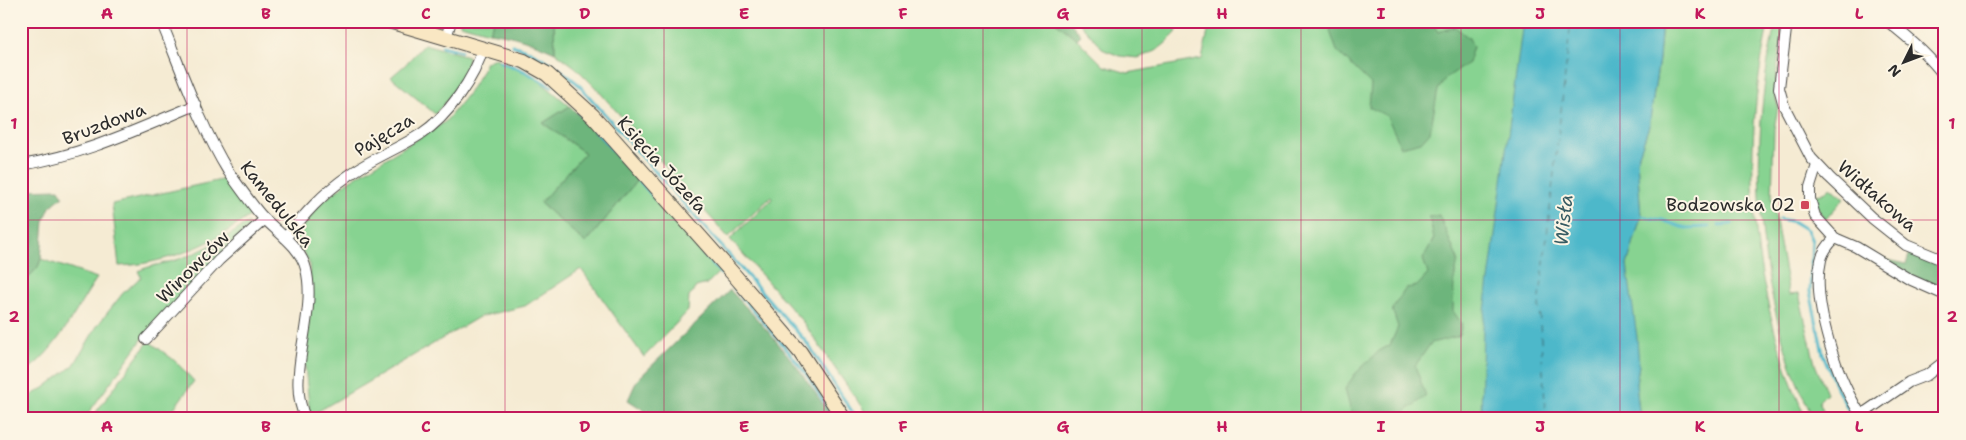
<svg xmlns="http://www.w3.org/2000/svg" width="1966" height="440" font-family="'Shantell Sans',sans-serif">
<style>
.green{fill:#87d391;stroke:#597f5e}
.forest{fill:#6db57b;stroke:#4c7053}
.water{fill:#4db8ca;stroke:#3c727a}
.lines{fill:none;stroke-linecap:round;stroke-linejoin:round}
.stream{stroke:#4db8ca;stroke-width:3}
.ferry{stroke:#375c63;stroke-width:1;stroke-dasharray:6 5;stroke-linecap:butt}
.minor-casing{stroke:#494844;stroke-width:12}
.secondary-casing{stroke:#494844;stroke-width:16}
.minor{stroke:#fff;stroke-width:10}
.secondary{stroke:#f9e7c3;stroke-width:14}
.grid{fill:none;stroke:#c2185b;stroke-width:1;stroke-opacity:0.55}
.poi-dot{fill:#d1495b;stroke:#fcf5e5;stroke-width:2}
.labels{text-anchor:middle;stroke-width:4;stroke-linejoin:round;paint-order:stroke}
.street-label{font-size:18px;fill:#2b2b2b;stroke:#fcf5e5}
.poi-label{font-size:18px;fill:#2b2b2b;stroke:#fcf5e5;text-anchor:end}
.water-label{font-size:19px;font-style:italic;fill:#375c63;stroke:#fcf5e5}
.neatline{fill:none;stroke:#c2185b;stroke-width:2}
.grid-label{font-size:16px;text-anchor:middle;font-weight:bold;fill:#c2185b}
</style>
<rect width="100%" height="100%" fill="#fcf5e5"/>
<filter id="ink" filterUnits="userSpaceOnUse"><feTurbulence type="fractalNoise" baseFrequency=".02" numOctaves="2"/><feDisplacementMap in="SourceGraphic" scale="10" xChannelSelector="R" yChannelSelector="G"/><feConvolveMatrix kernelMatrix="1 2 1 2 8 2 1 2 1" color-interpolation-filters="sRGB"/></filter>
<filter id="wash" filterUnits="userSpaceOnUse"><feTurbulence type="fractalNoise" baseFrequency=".0096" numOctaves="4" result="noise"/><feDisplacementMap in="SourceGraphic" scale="20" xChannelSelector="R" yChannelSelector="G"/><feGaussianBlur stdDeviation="1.12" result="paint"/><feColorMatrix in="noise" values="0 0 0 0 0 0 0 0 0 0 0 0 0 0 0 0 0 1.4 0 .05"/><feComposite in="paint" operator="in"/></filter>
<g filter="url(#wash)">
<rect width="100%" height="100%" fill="#f5ebd3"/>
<path class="green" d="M459,21H494L489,32L460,24Z
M554,21H1054L1077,39L1104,66L1128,73L1202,59L1210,22L1201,21H1524L1485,419H1093L1091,415L1079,419H870L803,322L730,239L772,199L771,197L728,237L595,87L575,67L555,52Z
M1078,21H1179L1176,33L1166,43L1156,51L1138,58L1120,56L1104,50Z
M1662,21H1769C1739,157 1750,291 1806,419H1640L1636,384L1639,365L1627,265L1641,216L1637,160L1649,126L1659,59Z
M1776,21H1784L1774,91L1778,107L1774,129L1772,198L1789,295L1799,294L1815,364L1827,393L1819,401L1827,419H1813C1806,401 1797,384 1791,366C1754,258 1750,132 1776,21Z
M424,44L468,56L466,73L445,103L435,114L391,77L405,65Z
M495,58L530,73L570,106L543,123L585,153L540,203L586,243L638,179L719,272L707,284L696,287L689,297L688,311L644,357L581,269L525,306L479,317L310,416L305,365L311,298L309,262L294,239L319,204L349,181L445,122L467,95L481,73L486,62Z
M230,178L253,214C239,223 225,234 210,241C183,255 150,265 119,266L112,204Z
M1831,187L1844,198L1825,220C1820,212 1815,204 1816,195L1822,194Z
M248,223L250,226L146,334L84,419H21V401L44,388L74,365L97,326L123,293L141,277L138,271C151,265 165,264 179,259C204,251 226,237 248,223Z
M41,259L97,278C75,310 56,354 21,374V285L38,267Z
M150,342L174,360L194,381L166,419H91L146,345Z"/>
<path class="forest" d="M494,21H554L555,52C533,42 513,35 489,32Z
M1054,21H1069L1081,35L1077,39Z
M1334,21H1431L1438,32L1455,27L1469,38L1473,47L1468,63L1446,78L1438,90L1430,132L1421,142L1401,147L1387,116L1369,107L1371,84L1337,51L1330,31Z
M570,106L638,179L586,243L540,203L585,153L543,123Z
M59,189L63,196L50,207L44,221L41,259L38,267L21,285V190Z
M1439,215L1458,260L1454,281L1453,311L1462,324L1459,336L1431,343L1415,366L1426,396L1396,419H1353L1345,389L1355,374L1379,351L1390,345L1398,327L1392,309L1406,288L1417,286L1428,274L1423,259L1434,238L1429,217Z
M1910,252L1945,266V291L1909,276L1879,258L1906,264Z
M730,290C770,332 802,369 832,419H657L628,400L637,380Z"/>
<path class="water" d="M1523,21H1662L1659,59L1649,126L1637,160L1641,216L1627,265L1637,337L1639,365L1636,384L1640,419H1481L1483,326Z"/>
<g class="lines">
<path class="stream" d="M512,45C538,53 558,67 578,84L807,343L857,419
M442,46L461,51
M499,61L524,71L552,87
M579,112L721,274
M1641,216L1662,220L1684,228L1709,227
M1780,219L1794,222L1807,230L1812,241L1810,291L1823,354L1836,387L1854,419
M1719,225L1732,224
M734,288L781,342L807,375L835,419"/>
<path class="ferry" d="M1546,419L1539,307L1571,21"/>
</g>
</g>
<g filter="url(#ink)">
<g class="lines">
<defs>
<path id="minor" d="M161,21C181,69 201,127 228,171C238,185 249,201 260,214C275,231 300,245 306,269C318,316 284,378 306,419
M1787,21L1779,88L1784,106L1811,158L1829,177L1872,218L1906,245L1945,261
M1887,21C1909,38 1929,55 1945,77
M446,38L451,21
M21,165C84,155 138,129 196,105
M1817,165L1810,187V199L1815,216L1835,238L1856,247L1909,279L1945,295
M285,238C304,215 323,193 348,176C370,159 398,149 421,134C447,117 475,78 483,48
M1835,238C1829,244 1823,251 1821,260C1811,301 1838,385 1864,419
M146,339L219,260L265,219
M1861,415L1909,382L1927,375L1945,361"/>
<path id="secondary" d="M389,21L524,61L547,74L593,116L735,276L800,352L844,419"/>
</defs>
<use href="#minor" class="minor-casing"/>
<use href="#secondary" class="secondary-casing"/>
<use href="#minor" class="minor"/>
<use href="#secondary" class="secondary"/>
</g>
</g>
<path class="grid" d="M187,21V419M346,21V419M505,21V419M664,21V419M824,21V419M983,21V419M1142,21V419M1301,21V419M1461,21V419M1620,21V419M1779,21V419M21,220H1945"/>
<rect class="poi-dot" x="1800" y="200" width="10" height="10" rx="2.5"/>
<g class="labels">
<g class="street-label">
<text transform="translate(104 124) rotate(-21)" y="6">Bruzdowa</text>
<text transform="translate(384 135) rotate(-31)" y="6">Pajęcza</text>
<text transform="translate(662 165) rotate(48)" y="6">Księcia Józefa</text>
<text transform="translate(1877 196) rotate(41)" y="6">Widłakowa</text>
<text transform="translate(277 204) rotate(51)" y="6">Kamedulska</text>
<text transform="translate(193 267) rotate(-45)" y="6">Winowców</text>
</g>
<g class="poi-label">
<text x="1795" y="211">Bodzowska 02</text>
</g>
<g class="water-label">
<text transform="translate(1563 220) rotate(-84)" y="7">Wisła</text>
</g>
</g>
<rect width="1966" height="440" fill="none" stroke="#fcf5e5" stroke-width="55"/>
<g transform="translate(1904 62) rotate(228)" stroke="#fcf5e5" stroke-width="4" paint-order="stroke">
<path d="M0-4L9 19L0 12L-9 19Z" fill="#2b2b2b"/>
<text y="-8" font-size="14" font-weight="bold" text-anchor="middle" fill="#2b2b2b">N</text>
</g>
<rect x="28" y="28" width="1910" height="384" class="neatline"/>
<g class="grid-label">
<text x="107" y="19">A</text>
<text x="266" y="19">B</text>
<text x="426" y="19">C</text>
<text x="585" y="19">D</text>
<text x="744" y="19">E</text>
<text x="903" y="19">F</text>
<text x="1063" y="19">G</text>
<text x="1222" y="19">H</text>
<text x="1381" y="19">I</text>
<text x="1540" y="19">J</text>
<text x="1700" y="19">K</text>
<text x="1859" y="19">L</text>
<text x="14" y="129">1</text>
<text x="1952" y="129">1</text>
<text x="14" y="322">2</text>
<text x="1952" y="322">2</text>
<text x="107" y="432">A</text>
<text x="266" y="432">B</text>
<text x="426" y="432">C</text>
<text x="585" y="432">D</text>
<text x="744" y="432">E</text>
<text x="903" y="432">F</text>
<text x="1063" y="432">G</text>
<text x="1222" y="432">H</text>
<text x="1381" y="432">I</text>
<text x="1540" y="432">J</text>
<text x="1700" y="432">K</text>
<text x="1859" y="432">L</text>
</g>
</svg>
